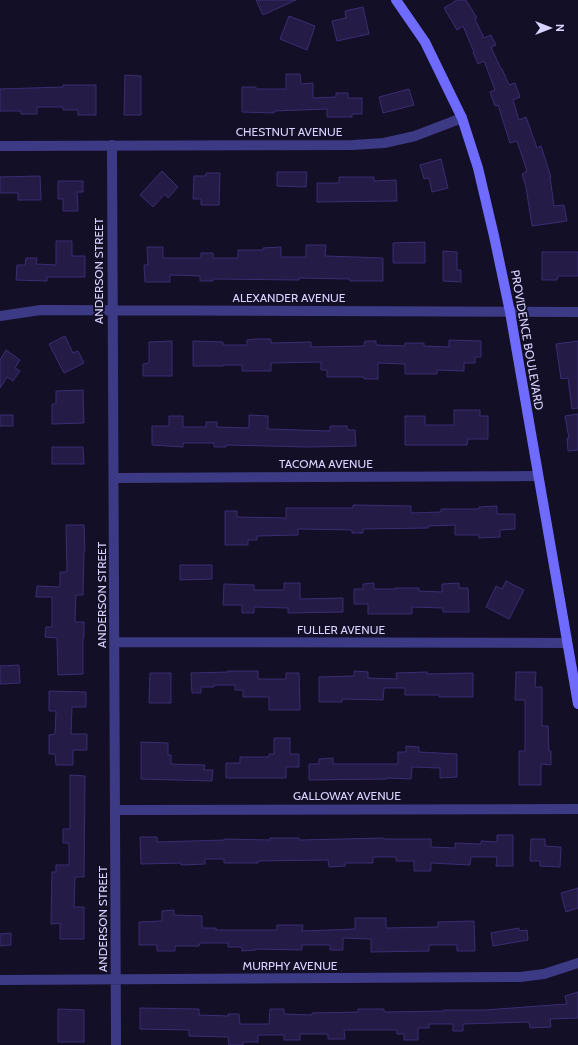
<svg xmlns="http://www.w3.org/2000/svg" width="578" height="1045" font-family="Cabin,sans-serif">
<style>
.building{fill:#241b47;stroke:#3b2d73}
.lines{fill:none;stroke-linecap:round;stroke-linejoin:round}
.street{stroke:#3d3a85;stroke-width:10}
.secondary{stroke:#6f6bff;stroke-width:10}
.labels{text-anchor:middle;stroke-width:4;stroke-linejoin:round;paint-order:stroke}
.street-label{font-size:12px;fill:#d9d4ff;stroke:#130f26}
</style>
<rect width="100%" height="100%" fill="#130f26"/>
<path class="building" d="M256,0H296L263,15Z
M457,0H466L477,18L475,19L484,38L491,35L496,45L491,47L501,69H502L509,85L515,83L520,97L513,100L519,120L526,117L537,148L541,146L551,177H550L554,206L564,205L567,221L532,226L526,187L522,174L527,171L517,141L510,143L498,105L495,106L490,92L495,90L484,61L478,64L473,52H474L463,26L457,30L444,8Z
M363,7L369,34L337,41L332,21L346,18L345,11Z
M289,16L315,26L307,50L280,39Z
M286,74H300L301,84L313,83V98L336,97V93H348V98H362V114H352V117H327V109L274,111V113L242,112V87H256V89H286Z
M125,75L141,76V115H124Z
M63,85H96V115H78V110H63V107H37V114H21V111H0V89L63,87Z
M409,89L414,105L383,113L379,97Z
M441,159L448,188L432,192L429,178L424,179L420,165Z
M162,171L178,187L168,198L165,194L153,207L140,195Z
M277,172H307L306,187L277,186Z
M206,173H220L219,205H201V199H193L194,176H206Z
M40,176L41,200H18V193H0V177Z
M339,177H374V181L396,180L397,201L317,202V183H339Z
M58,181H83V192H77L78,211H63V199H58Z
M56,241H72V256H85V277H47V281L16,280L17,265H25L26,258H37L36,264L56,265Z
M425,242V263H393V243Z
M306,245H326L325,256L383,258V281H350V279L299,278V280L213,279V281H200V276L170,275V282H145L144,265H148L147,247H163V258H201V253H213V258H238V250H263V248L281,247V257H306Z
M443,251L457,252V270H461V282L443,281Z
M542,252H578V276H558L557,280H542Z
M65,336L73,353L78,351L84,363L64,373L49,344Z
M256,339H271V343L311,342V347L364,346L365,341H376V345L405,346V343H424V346L449,347V340L481,341V357H475V363H464V371L437,370V374H405V364L378,363V379H364V377H327V370H321V362L271,363V371H242V365H223V366H193V341L223,342V345H247V340Z
M172,341V376H143V364L149,363V342Z
M578,341V408L572,409L568,378L561,379L556,344Z
M6,350L20,360L15,368L20,371L13,381L7,377L0,388V360Z
M83,390L84,423L52,424V404H56V391Z
M454,410H480V416H488V439H468L467,445H405V416H425V425H454Z
M578,414V450L568,451L567,438H569L565,416Z
M0,415H13V426H0Z
M249,415L268,416V429L330,431V426H347L348,430H355L356,446L307,447L226,445V447H214V443H183V447L152,445V426H169V416H183V427H206V422H217V427L249,428Z
M52,447H83L84,464H52Z
M353,505L411,506V513L441,512V509H479V507L497,506V514H515V529L500,530V537L479,538V535H455V525L428,526V528L363,529V533H352V530L298,529V535L257,536V540H248V545H225V511H237V517L286,518V508H353Z
M66,525H84L85,551H84L83,595H76L75,622H84V638H83V674L58,675L57,638L45,637L46,627H52V597H36L37,586L60,587V572H67Z
M180,565H212V579L180,580Z
M506,581L524,590L509,619L486,607L496,586L502,589Z
M284,583H300V599L343,598V612L288,613V608L254,607V613H242V605H223L224,584L254,585V590H284Z
M374,583V589H395V588H419V591L442,592V584L459,583V588H468L469,612H443V608L412,607V614H368V604H354V589H363V584Z
M19,665L20,683L0,684V666Z
M228,671H258V679H286V673H299L300,710H269V697H243V690H235V685H214V687H201V693H192L191,673L228,672Z
M354,671L368,672V678L397,679L396,673L427,672V674L473,673V697H439V695H405V688H384L383,700L342,699V702H319V677L354,676Z
M516,672H536L535,687H542V726H548L549,751H551V765L541,764V785H519V751H525V700H515Z
M150,673H171V703H149Z
M49,691L86,692V707H72L71,734H87V750H73V765H56L55,754H49V735L55,734L56,711H49Z
M274,738H290V754H299V767H286V778H226V763H240V757H269V754H274Z
M141,742L168,743V755H171V764L205,765L204,770H213L212,781L141,779Z
M406,746L419,747V752L457,754V777L440,778V768L412,767L411,779L387,778V779L309,780V764H319V759L333,758V764H398V752H406Z
M70,775L85,776L84,877H75L74,907H84V939H60V923L51,924L52,872H56V865H69V843H63V829H70Z
M497,835H513V866H496L497,857H471L470,865L431,863V871H414V861H396V857H373V863H345V866L329,867L328,860L258,861V863H224V859H205V864L181,865V863L141,864L140,837H157V842L225,840V839L270,840V838H299V840L384,838V839H431V847L455,848V843L481,844V841L497,842Z
M531,839H545V846L561,847L560,867L540,866V861H530Z
M578,888V908L566,912L561,893Z
M174,910V915L202,916V928H216V930H277V925H303L302,931L355,929V918H386V928L438,927V922L474,921L475,951H457V945H429V951L371,952V939L343,938V950H330V945H302V950L256,949V950L242,951V947H228V943H200L199,946H175V951H157V945H139V922L162,921V911Z
M519,928V931L527,930L528,940L493,946L491,933Z
M11,933V945L0,946V934Z
M578,992V1018L550,1019L551,1027L530,1028L529,1022L463,1024V1031H453V1024H429V1028H418V1040H404V1034H397V1030H344L345,1039H328V1034H300V1040H284V1035H258V1042H243V1045H229L228,1037L189,1036V1030L140,1029V1008L199,1009V1015L228,1016V1014H239L240,1024H269L270,1009H284V1014L312,1015V1013L358,1012V1009H384V1012L444,1011V1010H485L567,1004L565,996Z
M58,1009L84,1010V1042H58Z"/>
<g class="lines">
<path class="street" d="M112,145L116,1045
M0,146L353,145L384,143L415,136L462,118
M0,316L41,310L578,312
M114,478L537,476
M115,642L567,643
M116,810L578,809
M0,980L520,977L544,974L578,963"/>
<path class="secondary" d="M396,0L425,42L462,118L478,168L494,236L510,312L578,704"/>
</g>
<g class="labels">
<g class="street-label">
<text x="289" y="136">CHESTNUT AVENUE</text>
<text transform="translate(99 271) rotate(-90)" y="4">ANDERSON STREET</text>
<text x="289" y="302">ALEXANDER AVENUE</text>
<text transform="translate(527 340) rotate(80)" y="4">PROVIDENCE BOULEVARD</text>
<text x="326" y="468">TACOMA AVENUE</text>
<text transform="translate(102 595) rotate(-90)" y="4">ANDERSON STREET</text>
<text x="341" y="634">FULLER AVENUE</text>
<text x="347" y="800">GALLOWAY AVENUE</text>
<text transform="translate(103 919) rotate(-90)" y="4">ANDERSON STREET</text>
<text x="290" y="970">MURPHY AVENUE</text>
</g>
</g>
<g transform="translate(550 28) rotate(90)" stroke="#130f26" stroke-width="3" paint-order="stroke">
<path d="M0-3L7 15L0 10L-7 15Z" fill="#d9d4ff"/>
<text y="-6" font-size="11" font-weight="bold" text-anchor="middle" fill="#d9d4ff">N</text>
</g>
</svg>
